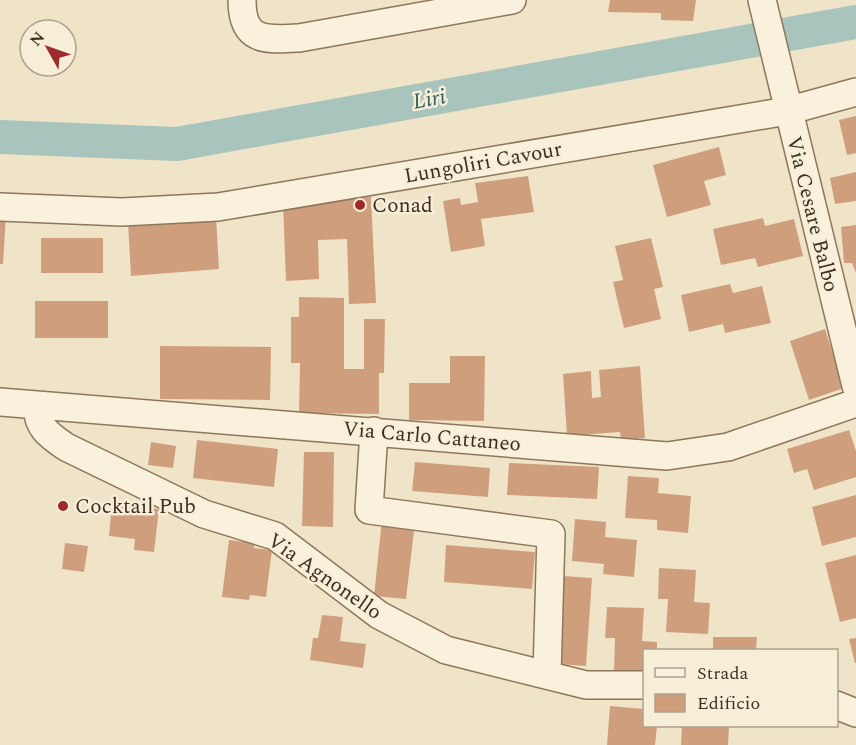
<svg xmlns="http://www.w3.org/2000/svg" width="856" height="745" font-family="Spectral,serif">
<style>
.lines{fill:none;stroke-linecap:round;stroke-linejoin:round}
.river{stroke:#a9c4bc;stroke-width:34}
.building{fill:#cf9f7d}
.minor-casing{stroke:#8d765c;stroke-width:30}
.minor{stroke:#faf1dc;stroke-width:27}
.poi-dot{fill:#9e2a2b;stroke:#f7eed8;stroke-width:2}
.labels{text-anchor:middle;stroke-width:5;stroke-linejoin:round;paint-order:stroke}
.street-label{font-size:21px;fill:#3d2e20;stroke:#f7eed8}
.poi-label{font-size:21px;fill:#3d2e20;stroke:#f7eed8;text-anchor:start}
.water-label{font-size:22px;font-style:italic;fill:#2f5d5a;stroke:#f7eed8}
</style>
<rect width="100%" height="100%" fill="#f0e4c8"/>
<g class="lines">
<path class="river" d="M0,137L177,144L856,22"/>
</g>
<path class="building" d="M610,0H696L693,21L661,20V13L608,12Z
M856,116V153L847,155L839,120Z
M719,147L726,175L704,181L711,205L667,217L653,165Z
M856,172V201L835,204L830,178Z
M528,176L534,212L481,219L485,246L451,252L443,201L460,198L461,205L478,202L475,183Z
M371,197L376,303L349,304L347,239L318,240L319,279L286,281L283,203Z
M0,215H6L3,264H0Z
M216,216L219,269L131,276L128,222Z
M763,218L765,226L794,219L803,256L758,267L755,258L721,265L713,229Z
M856,225V273L852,263H844L841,227Z
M41,238H103V273H41Z
M651,238L663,287L654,289L661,319L624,328L613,282L623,280L615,246Z
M730,284L733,293L762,286L771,323L725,333L723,324L689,332L681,295Z
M299,297L344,298V369H364V319H385L384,373H379V414L299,413L300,363H291V317H299Z
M35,301H108V338H35Z
M825,329L844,388L809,400L790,341Z
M160,346L271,347L270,400L160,399Z
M450,356H485L484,421L409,420V383H450Z
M640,366L645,438L621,440L620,432L567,436L563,374L591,371L592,398L601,397L599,370Z
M849,430L856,451V477L814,490L807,469L794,473L787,449Z
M197,440L278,449L274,487L193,478Z
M151,442L176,446L173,468L148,465Z
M304,452H334L333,527L302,526Z
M415,462L490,468L488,497L412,491Z
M509,463L599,467L597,499L507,495Z
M628,476L659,478L658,493L691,496L688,533L657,530V520L625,518Z
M856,495V537L822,546L812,507Z
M112,504L159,509L154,552L134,550L135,539L109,536Z
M382,519L415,522L406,599L374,596Z
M575,519L606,522L605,537L637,540L634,577L603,574L604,564L572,561Z
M229,540L254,543V548L272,550L266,597L250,595L249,600L222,597Z
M65,543L88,546L84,572L62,569Z
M446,545L535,552L532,589L444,582Z
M856,555V618L840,622L825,563Z
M659,568L696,570L694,602L710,603L708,634L666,632L668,599H658Z
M563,576L592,578L586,666L556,664Z
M607,607L644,608L642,641L657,642V650H644V673L614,671L615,638H605Z
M322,615L343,617L340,641L366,644L363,668L310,660L313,638H318Z
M713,637H757L756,650H713Z
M856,638V663H855L849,639Z
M610,706L644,709V726H657L655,745H607Z
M682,726H729L728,745H681Z"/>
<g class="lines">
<defs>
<path id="minor" d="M242,0C242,42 265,40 299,38L512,0
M762,0L856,386
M0,207L122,212L218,207L787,111L856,92
M0,402L667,456L728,447L856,403
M38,406C36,427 50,436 66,447L204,514L275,536L379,615L446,650L586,685H644
M374,431L369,510L551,534L547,675
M836,705L856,713"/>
</defs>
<use href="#minor" class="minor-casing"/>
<use href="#minor" class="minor"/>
</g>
<g class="poi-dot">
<circle cx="360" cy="205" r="6"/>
<circle cx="63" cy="506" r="6"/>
</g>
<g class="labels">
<g class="street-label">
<text transform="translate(483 162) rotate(-10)" y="7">Lungoliri Cavour</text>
<text transform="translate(813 214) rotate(76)" y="7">Via Cesare Balbo</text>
<text transform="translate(432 436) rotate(5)" y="7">Via Carlo Cattaneo</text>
<text transform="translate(325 576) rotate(35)" y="7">Via Agnonello</text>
</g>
<g class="poi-label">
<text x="372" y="212">Conad</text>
<text x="75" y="513">Cocktail Pub</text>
</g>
<g class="water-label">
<text transform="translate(429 98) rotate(-10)" y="8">Liri</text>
</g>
</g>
<rect x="643" y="649" width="195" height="78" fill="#f7eed8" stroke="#ada18e" stroke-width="1.5"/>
<rect x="655" y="668" width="30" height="9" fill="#faf1dc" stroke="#ada18e" stroke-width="1.5"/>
<text x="697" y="679" font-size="18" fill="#3d2e20">Strada</text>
<rect x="655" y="694" width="30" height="18" fill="#cf9f7d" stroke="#ada18e" stroke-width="1.5"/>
<text x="697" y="709" font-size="18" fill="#3d2e20">Edificio</text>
<g transform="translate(48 48) rotate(310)"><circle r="28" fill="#f7eed8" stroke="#ada18e" stroke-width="1.5"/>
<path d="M0-4.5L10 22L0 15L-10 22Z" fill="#9e2a2b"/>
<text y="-9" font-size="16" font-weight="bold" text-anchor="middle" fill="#3d2e20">N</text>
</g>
</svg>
